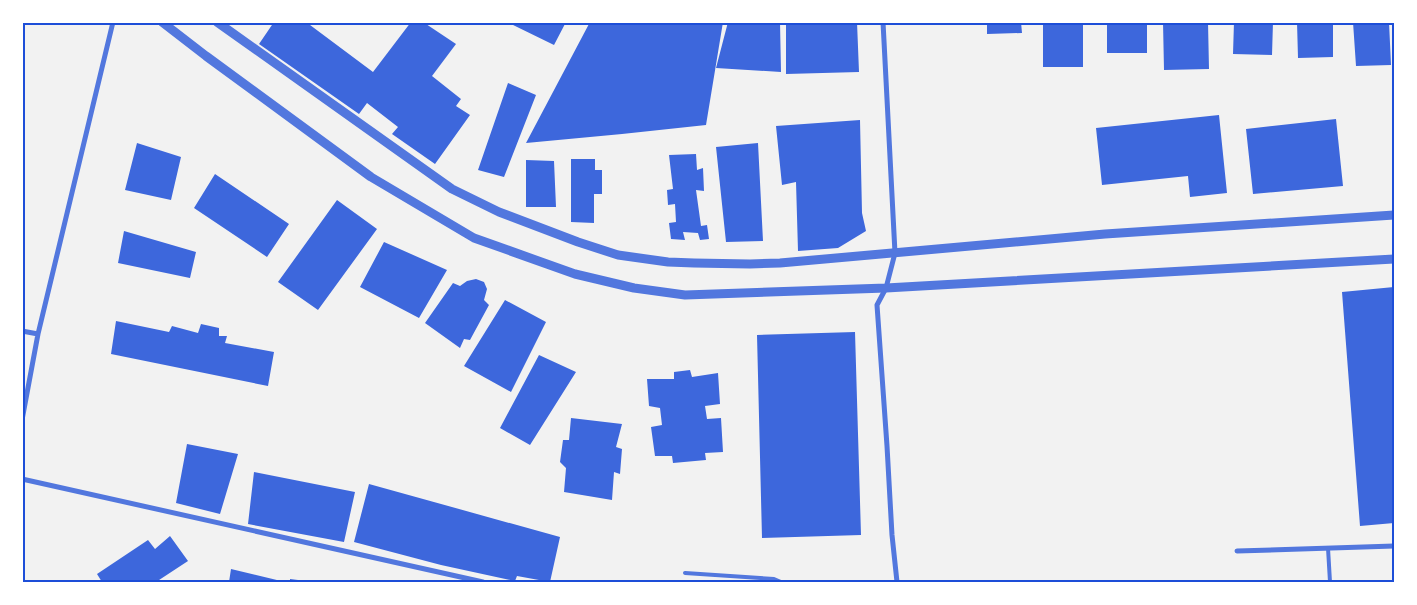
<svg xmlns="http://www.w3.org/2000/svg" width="1417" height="605" font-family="'Fira Sans',sans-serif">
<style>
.building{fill:#3d67dc}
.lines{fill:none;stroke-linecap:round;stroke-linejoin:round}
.service{stroke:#5277de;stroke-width:4}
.minor{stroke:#5277de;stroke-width:5}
.tertiary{stroke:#5277de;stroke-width:9}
.neatline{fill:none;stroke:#1d4ed8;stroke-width:2}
</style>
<rect width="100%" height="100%" fill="#f2f2f2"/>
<path class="building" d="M274,22H306L373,72L411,22H423L456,44L432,76L461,99L456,106L470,115L435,164L392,134L398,127L367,103L359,114L259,44Z
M512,22H566L554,45L511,24Z
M590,22H723L706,125L622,134L526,143Z
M728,22H780L781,72L716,68Z
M786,22H857L859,72L786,74Z
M987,22H1021L1022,33L987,34Z
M1043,22H1083V67H1043Z
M1107,22H1147V53H1107Z
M1163,22H1208L1209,69L1164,70Z
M1234,22H1273L1272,55L1233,54Z
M1297,22H1333V57L1298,58Z
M1353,22H1389L1391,65L1356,66Z
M508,83L536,95L504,177L478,170Z
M1219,115L1227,193L1190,197L1188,176L1102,185L1096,128Z
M1336,119L1343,186L1253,194L1246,129Z
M860,120L862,213L866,231L838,248L798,251L796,182L782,185L776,126Z
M137,143L181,157L171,200L125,190Z
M758,143L763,241L726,242L716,147Z
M696,154L697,170L703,168L704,191L696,190L701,226L707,225L709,239L700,240L698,233L683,232L685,240L671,239L669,223L676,222L675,204L668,205L667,190L673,189L669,155Z
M571,159H595V170H602V194H594V223L571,222Z
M526,160L554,161L556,207H526Z
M215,174L289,224L267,257L194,208Z
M337,200L377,229L318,310L278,282Z
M124,231L196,252L190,278L118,263Z
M384,242L447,270L419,318L360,287Z
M476,279L484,282L487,289L484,300L489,305L470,340L464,339L460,348L425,323L453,283L460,286L467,281Z
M1394,287V523L1360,526L1342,292Z
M505,300L546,322L511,392L464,366Z
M116,321L169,332L172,326L198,333L201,324L219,328V336H227L225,343L274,352L268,386L111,354Z
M855,332L861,535L762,538L757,335Z
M539,355L576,372L530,445L500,428Z
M690,370L692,377L718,373L720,404L705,406L707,419L721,418L723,452L705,453L706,460L673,463L672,456H655L651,427L662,425L660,408L649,406L647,379H674V372Z
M571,418L622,424L616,447L622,449L620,474L614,472L612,500L564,492L566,468L560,462L563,440H569Z
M187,444L238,454L220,514L176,503Z
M254,472L355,492L344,542L248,524Z
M369,484L560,537L550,582L517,576L515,581L441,565L354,542Z
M170,536L188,561L156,582H102L97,574L148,540L155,549Z
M231,569L281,581L280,582H229Z
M290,579L306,581V582H290Z"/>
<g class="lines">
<path class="service" d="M1328,548L1330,582
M685,573L774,579L781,582"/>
<path class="minor" d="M883,22L895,253L886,288L877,305L887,446L892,535L897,582
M22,331L38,334
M22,420L38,334L113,22
M22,479L483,582
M1237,551L1394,546"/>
<path class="tertiary" d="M162,22L206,56L371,177L474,238L575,274L634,288L685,295L886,288L1394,259
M217,22L452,189L499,212L578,242L618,255L668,262L694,263L750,264L780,263L1105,234L1394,215"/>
</g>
<rect width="1417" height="605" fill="none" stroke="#ffffff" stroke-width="48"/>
<rect x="24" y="24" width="1369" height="557" class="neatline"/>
</svg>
